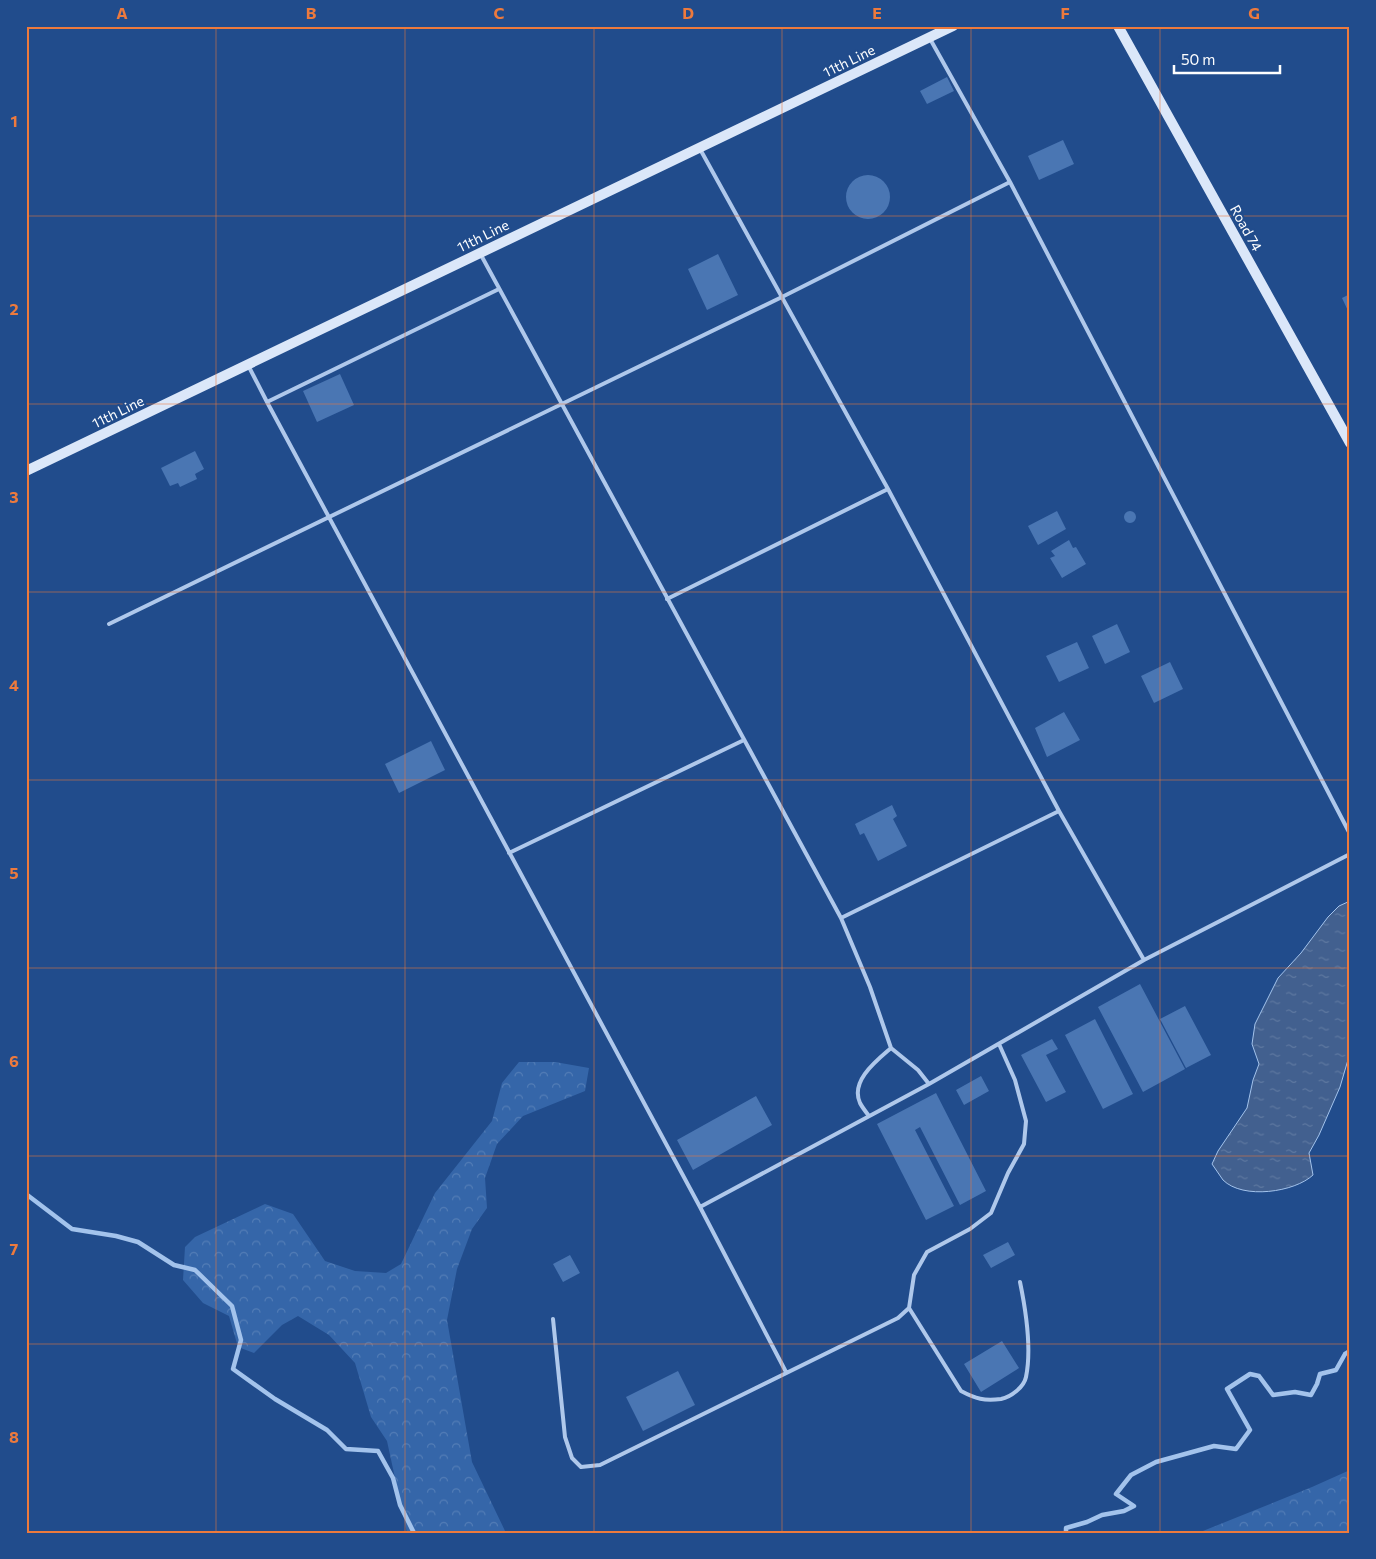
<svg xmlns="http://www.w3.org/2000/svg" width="1376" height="1559" font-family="Commissioner,sans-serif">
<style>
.forest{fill:url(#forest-crowns)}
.water{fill:url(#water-ripples);stroke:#a3c3ec}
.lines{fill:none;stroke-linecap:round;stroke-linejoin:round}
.stream{stroke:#a3c3ec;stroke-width:4.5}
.building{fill:#4a76b3}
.service{stroke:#afc8eb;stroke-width:4}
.secondary{stroke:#dbe7f9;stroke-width:10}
.grid{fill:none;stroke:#ed7a3d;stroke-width:1;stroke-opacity:0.55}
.labels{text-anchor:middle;stroke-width:4;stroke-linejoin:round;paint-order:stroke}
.street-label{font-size:14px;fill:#fff;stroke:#214c8c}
.neatline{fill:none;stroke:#ed7a3d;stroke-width:2}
.grid-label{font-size:16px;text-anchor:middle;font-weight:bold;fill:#ed7a3d}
</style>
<defs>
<pattern id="forest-crowns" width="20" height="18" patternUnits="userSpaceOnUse" patternTransform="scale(1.25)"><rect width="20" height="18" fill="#3566a9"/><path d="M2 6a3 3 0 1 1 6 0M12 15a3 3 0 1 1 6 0" fill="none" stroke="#537db6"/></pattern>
<pattern id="water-ripples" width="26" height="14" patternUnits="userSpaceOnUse" patternTransform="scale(1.25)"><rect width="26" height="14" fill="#42608f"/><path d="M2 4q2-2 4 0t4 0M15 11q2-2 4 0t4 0" fill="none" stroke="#5e78a0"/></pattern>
</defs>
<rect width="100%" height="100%" fill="#214c8c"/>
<path class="forest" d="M519,1062H555L589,1068L585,1091L523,1116L497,1144L485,1178L487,1208L472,1229L457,1269L447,1320L472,1462L506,1533H407L387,1441L371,1417L355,1363L329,1335L298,1316L282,1325L254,1353L238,1347L229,1316L203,1303L183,1280L185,1247L195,1237L265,1204L293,1214L325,1261L355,1271L386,1273L401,1264L435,1193L492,1121L502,1083Z
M1350,1470V1533H1198L1312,1487Z"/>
<path class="water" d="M1350,901V1053L1340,1087L1319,1135L1309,1153L1313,1175C1295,1192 1243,1200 1223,1180C1219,1175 1216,1169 1212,1164L1218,1151L1247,1108L1253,1080L1259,1064L1252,1044L1255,1024L1278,978L1301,953L1328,917L1339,906Z"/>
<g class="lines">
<path class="stream" d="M26,1194L72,1229L116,1236L138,1242L174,1265L195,1270L232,1306L241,1340L233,1369L275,1399L327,1430L346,1449L378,1451L393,1478L400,1505L414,1533
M1066,1533V1528L1087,1522L1102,1515L1124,1511L1134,1506L1116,1494L1131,1475L1156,1462L1214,1446L1236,1449L1250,1430L1227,1389L1250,1374L1259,1376L1273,1395L1295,1392L1311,1395L1317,1384L1320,1374L1336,1370L1345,1354L1350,1351"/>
</g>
<path class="building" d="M947,77L954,91L927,104L920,91Z
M1063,140L1074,164L1039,180L1028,156Z
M846 197a22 22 0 1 1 44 0a22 22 0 1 1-44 0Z
M718,254L738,295L707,310L688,269Z
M1350,294V315L1342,298Z
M340,374L354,405L317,422L303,391Z
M195,451L204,469L195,474L197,479L180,487L178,483L170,486L161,468Z
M1124 517a6 6 0 1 1 12 0a6 6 0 1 1-12 0Z
M1057,511L1066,529L1038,545L1028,526Z
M1069,540L1073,548L1076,547L1086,564L1062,578L1050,558L1055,556L1051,551Z
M1117,624L1130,652L1105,664L1092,636Z
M1077,642L1089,668L1059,682L1046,656Z
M1170,662L1183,689L1154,703L1141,676Z
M1064,712L1080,740L1047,757L1035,728Z
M431,741L445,770L399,793L385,764Z
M892,805L897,816L893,819L907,846L878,861L864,833L860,835L855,824Z
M1140,984L1185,1069L1143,1092L1098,1007Z
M1185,1006L1211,1055L1186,1068L1160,1019Z
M1095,1019L1133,1094L1103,1109L1065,1035Z
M1052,1039L1058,1049L1046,1055L1066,1092L1046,1102L1021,1055Z
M981,1076L989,1091L964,1105L956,1090Z
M936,1093L986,1191L960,1205L920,1127L915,1130L954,1206L926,1220L877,1124Z
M756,1096L772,1125L693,1170L677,1140Z
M1008,1242L1015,1255L991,1268L983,1255Z
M570,1255L580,1273L563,1282L553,1264Z
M1002,1341L1019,1368L981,1392L964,1364Z
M678,1371L695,1405L643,1431L626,1397Z"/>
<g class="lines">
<path class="service" d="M929,37L1010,182L1350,834
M700,149L888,489L1059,811L1144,960
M481,255L841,918L870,987L891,1048C876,1061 850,1081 860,1103C862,1107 866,1112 869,1116
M248,365L267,402L700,1207L929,1084L1144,960L1350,854
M267,402L499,289
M667,599L888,489
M109,624L782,297L1010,182
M509,853L744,740
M841,918L1059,811
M891,1048L918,1070L929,1084
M700,1207L786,1372
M909,1308L961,1391C976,1399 984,1401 1001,1399C1011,1397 1024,1387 1026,1377C1032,1348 1026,1311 1020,1282
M553,1319L565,1437L572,1458L581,1467L600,1465L898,1318L909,1308L914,1275L927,1252L970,1229L991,1213L1008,1173L1024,1144L1026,1121L1015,1080L999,1044"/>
<path class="secondary" d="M1118,26L1350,443
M26,471L953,26"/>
</g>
<path class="grid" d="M216,26V1533M405,26V1533M594,26V1533M782,26V1533M971,26V1533M1160,26V1533M26,216H1350M26,404H1350M26,592H1350M26,780H1350M26,968H1350M26,1156H1350M26,1344H1350"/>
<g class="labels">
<g class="street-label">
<text transform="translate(849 61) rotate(-26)" y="5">11th Line</text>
<text transform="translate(1246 228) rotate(61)" y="5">Road 74</text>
<text transform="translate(483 236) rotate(-26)" y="5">11th Line</text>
<text transform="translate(118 412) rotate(-26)" y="5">11th Line</text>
</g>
</g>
<rect width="1376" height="1559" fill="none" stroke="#214c8c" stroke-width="55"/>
<path d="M1174 65v8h106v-8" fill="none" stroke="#ffffff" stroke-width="2.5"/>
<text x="1181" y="65" font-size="15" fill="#ffffff" stroke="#214c8c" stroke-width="4" paint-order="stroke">50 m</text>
<rect x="28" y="28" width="1320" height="1504" class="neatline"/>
<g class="grid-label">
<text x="122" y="19">A</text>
<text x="311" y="19">B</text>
<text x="499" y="19">C</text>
<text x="688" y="19">D</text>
<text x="877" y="19">E</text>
<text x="1065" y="19">F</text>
<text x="1254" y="19">G</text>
<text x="14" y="127">1</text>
<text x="14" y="315">2</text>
<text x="14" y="503">3</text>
<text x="14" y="691">4</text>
<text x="14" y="879">5</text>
<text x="14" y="1067">6</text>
<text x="14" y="1255">7</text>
<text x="14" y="1443">8</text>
</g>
</svg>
